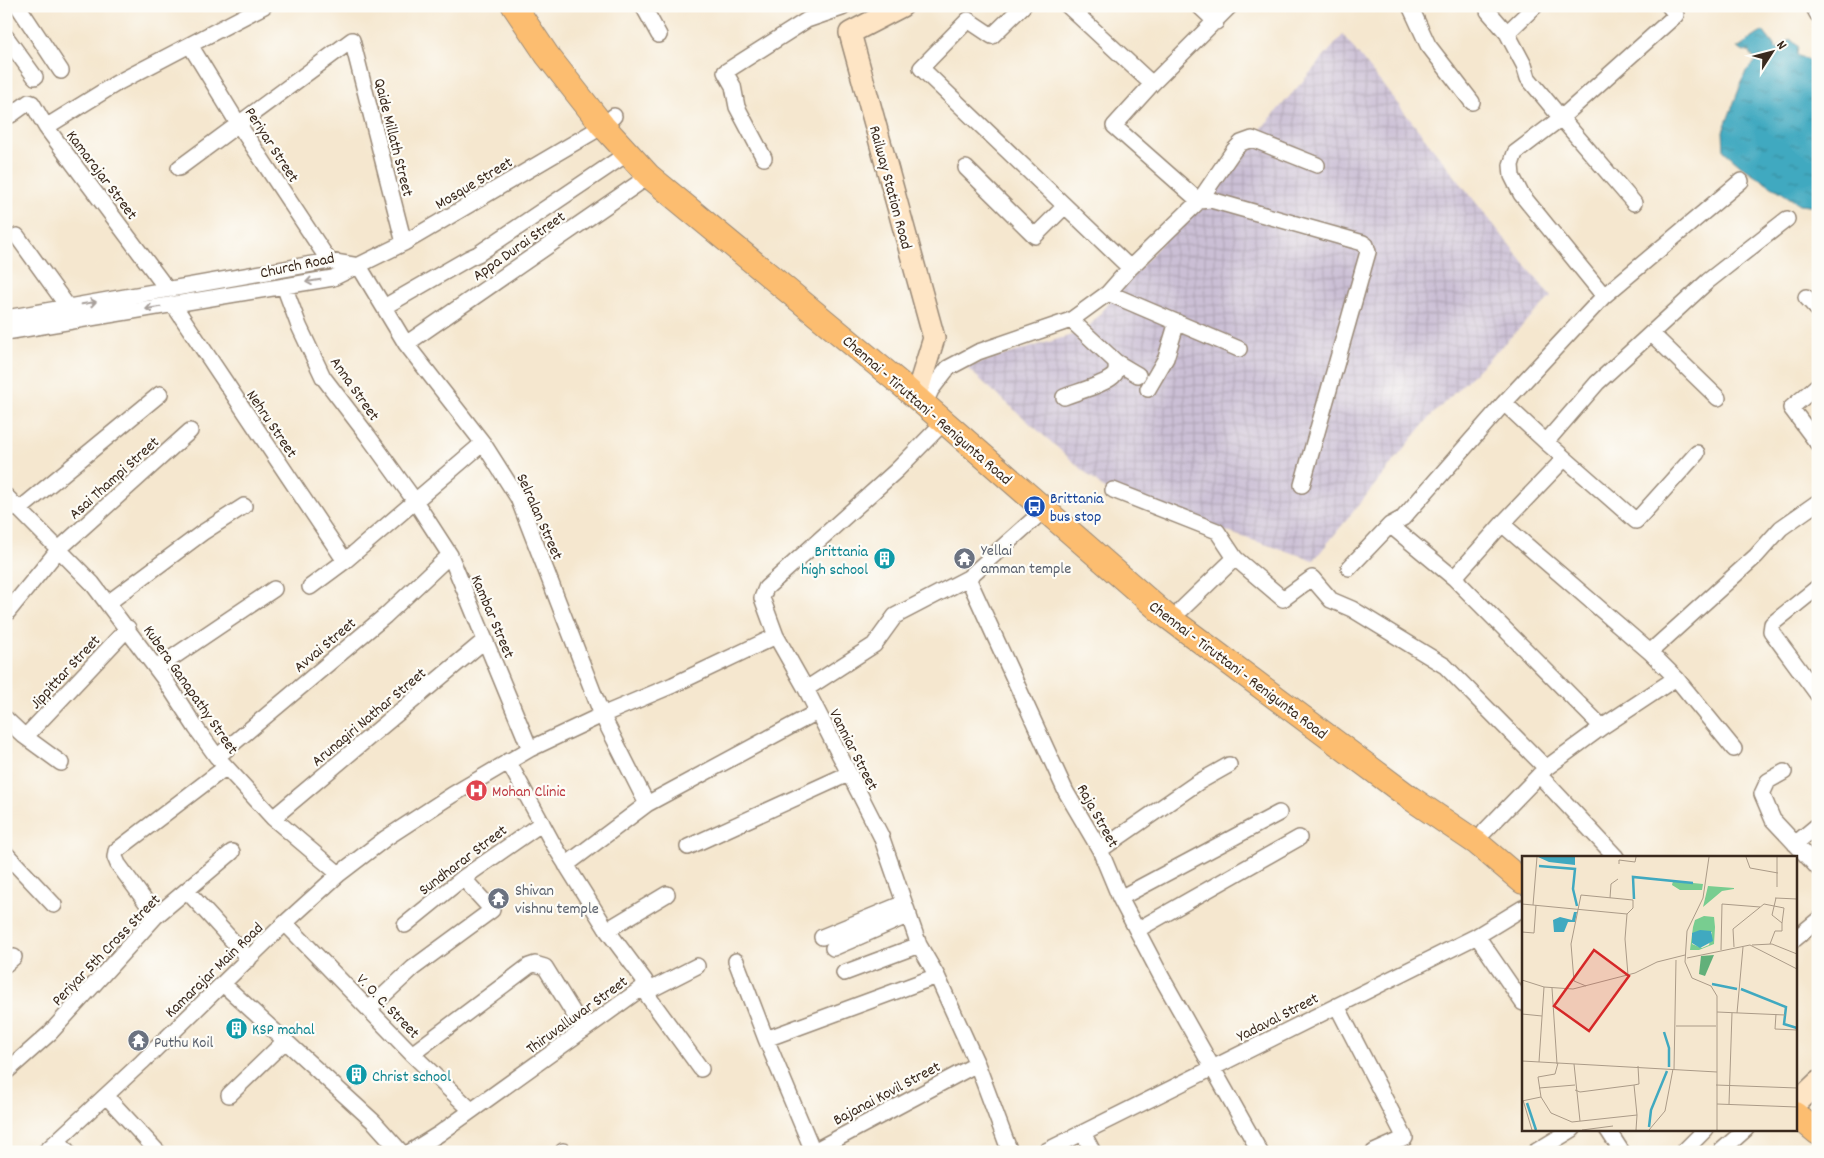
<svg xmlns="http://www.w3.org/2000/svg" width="1824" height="1158" font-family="Dekko,sans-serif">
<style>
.industrial{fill:url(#industrial-grid)}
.water{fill:url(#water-ripples);stroke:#3e6a6f}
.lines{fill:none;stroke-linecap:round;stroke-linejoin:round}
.street-casing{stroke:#988876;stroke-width:18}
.secondary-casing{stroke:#988876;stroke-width:24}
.primary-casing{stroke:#988876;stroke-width:26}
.street{stroke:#fff;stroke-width:15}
.secondary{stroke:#fee5c5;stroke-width:21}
.primary{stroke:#fcbd6f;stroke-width:24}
.oneway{stroke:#a79f9a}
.labels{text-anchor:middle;stroke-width:4.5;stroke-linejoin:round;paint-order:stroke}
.street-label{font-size:16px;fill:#3b2a1e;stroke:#fdfcf7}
.transit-label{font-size:16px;fill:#164399;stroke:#fdfcf7;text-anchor:start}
.worship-label{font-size:16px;fill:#5b616d;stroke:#fdfcf7;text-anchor:start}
.culture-label{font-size:16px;fill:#0d838f;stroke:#fdfcf7;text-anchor:start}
.health-label{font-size:16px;fill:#be3a42;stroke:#fdfcf7;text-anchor:start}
.inset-river{fill:none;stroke:#40a9c0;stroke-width:2.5}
.inset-road{fill:none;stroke:#ab9b88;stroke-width:1}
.view{fill:#d62828;fill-opacity:0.15;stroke:#d62828;stroke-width:2.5}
.inset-edge{fill:none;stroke:#3b2a1e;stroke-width:2.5}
</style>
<defs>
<pattern id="industrial-grid" width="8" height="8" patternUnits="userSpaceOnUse" patternTransform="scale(1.25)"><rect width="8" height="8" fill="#cbbfd5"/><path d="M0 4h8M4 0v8" fill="none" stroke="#afa4b6"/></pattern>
<pattern id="water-ripples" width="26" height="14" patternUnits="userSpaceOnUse" patternTransform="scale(1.25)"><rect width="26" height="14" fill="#40a9c0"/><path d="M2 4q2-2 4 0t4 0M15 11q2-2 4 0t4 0" fill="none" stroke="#378a9b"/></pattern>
</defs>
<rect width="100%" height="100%" fill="#fdfcf7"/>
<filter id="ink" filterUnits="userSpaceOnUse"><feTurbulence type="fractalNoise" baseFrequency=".02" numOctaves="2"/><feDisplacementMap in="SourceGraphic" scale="10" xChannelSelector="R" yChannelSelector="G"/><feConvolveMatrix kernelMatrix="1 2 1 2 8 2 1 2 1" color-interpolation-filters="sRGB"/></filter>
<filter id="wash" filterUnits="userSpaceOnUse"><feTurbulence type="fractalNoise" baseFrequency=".0096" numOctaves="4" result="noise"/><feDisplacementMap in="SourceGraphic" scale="20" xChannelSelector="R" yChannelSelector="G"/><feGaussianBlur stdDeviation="1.12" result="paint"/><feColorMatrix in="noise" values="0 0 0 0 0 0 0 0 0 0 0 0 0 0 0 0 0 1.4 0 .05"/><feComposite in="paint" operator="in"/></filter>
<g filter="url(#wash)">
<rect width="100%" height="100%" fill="#f5e7cf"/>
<path class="industrial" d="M1343,35L1551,297L1429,418L1314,560L1110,494L966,367L1085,331Z"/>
<path class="water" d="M1763,31L1777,49L1790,39L1798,46L1797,55L1818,65V206L1799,204L1744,168L1724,151L1723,131L1746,71L1756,61L1749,51L1744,52L1737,48Z"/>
</g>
<g filter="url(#ink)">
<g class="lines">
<defs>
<path id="street" d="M18,6L61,71
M643,6L659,35
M1023,6L992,36L968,20L921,68L1130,268
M1068,6L1152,84L1114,126L1199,201L1234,150L1241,143L1252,139L1317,165
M1199,6L1216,22
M1410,6L1428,45L1472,102
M1813,6L1818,15
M1488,11L1507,33L1524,65L1528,78L1561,118L1634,203
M1507,33L1535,6
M6,37L35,77
M190,45L239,125L329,261
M1152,84L1230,6
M6,115H11L29,102L32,103L46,127L167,289
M46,127L117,83L264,6
M764,158L737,107L733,86L725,72L807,20L842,8
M179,168L352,40L404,243
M966,168L1035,236L1065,206
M17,236L68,307
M359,266L406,344L483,443L518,498L602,715L647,804
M284,286L299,326L323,377L368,436L415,501L450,555L530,749
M1108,293L1239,349
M1604,296L1521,194L1512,176L1511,165L1515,153L1561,118L1676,15L1669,6
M1806,297L1818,310
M173,304L345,561
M384,307L469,258L478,254L628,153
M6,318L329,261L359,266
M6,332L333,278L404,243L603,126L614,116
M1652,334L1718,398
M406,344L649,176
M1116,362L1138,375
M1818,385L1791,408L1818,444
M1148,389L1166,358L1177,322
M1064,397C1076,392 1108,384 1115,374C1117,370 1116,366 1116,362L1071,320
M1504,403L1546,442L1636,521L1697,453
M924,405L931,390L948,368L978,352L1071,320L1108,293L1130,268L1199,201L1211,200L1363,243L1366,245L1368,252L1302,485
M944,422L897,470L766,588L762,598L776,636L806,689L881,836L919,945L937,976L977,1064L1010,1152
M1546,442L1597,383L1708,281L1787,219
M1113,490L1217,531L1235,558L1283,599L1312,578L1331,600L1352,609L1445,666L1546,768
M6,496L92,583L165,680L196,728L217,757L273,818L339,874
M20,509L160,394
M1044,510L968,578L1066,792L1100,850L1120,898L1162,978L1260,1152
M1502,524L1650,652L1676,678L1734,749
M1349,568L1390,525
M1454,578L1502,524L1564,459
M310,587L345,561L483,443
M1818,587L1772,624L1771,631L1818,695
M108,603L202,533L244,506
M1182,609L1235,558
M6,614L59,549L190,431
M1650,652L1756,556L1781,528L1818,502
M157,668L274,589
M806,689L874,645L895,616L968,578
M6,719L24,736L61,763
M1602,727L1676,678
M26,736L128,628
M217,757L385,616L450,555
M1784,772L1768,781L1762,794L1773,820L1818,868
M1539,775L1616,857
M273,818L485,640
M1485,831L1546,768L1602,727L1454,578L1390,525L1403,518L1504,403L1604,296L1741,181
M1795,844L1818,825
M688,847L848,774
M1100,850L1197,783L1229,765
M6,854L54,905
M566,865L647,804L817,712
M187,891L249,959
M1120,898L1279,813
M156,916L118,864L115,857L116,851L226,767
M285,923L412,1054L471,1110
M405,925L463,878L542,823
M607,930L667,894
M1137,930L1299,838
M1477,936L1523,1003
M822,937L904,903
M1795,939L1818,920
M833,948L909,915
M736,961L766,1039L813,1151
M6,964L14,957
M844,973L919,945
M223,984L374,1122L401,1152
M642,988L701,1069
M642,988L650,990L697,966
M1337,1006L1405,1138L1374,1152
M369,1009L413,968L492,910L463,878
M766,1039L937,976
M412,1054L529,966L535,964L545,967L584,1030
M6,1072L50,1033L156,916L232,852
M229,1095L285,1041
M106,1096L158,1152
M1607,1129L1622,1152
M1083,1133L1093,1152
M58,1140L68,1152
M563,1151L564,1152
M45,1152L142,1062L285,923L339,874L386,838L452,795L530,749L602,715L673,685L776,636
M410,1152L439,1134L642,988L645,981L607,930L552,842L508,761
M812,1152L977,1064
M1044,1152L1477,936L1523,908
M1535,1152L1573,1129
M1683,1152L1706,1129
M1720,1152L1746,1129"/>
<path id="secondary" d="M902,6L850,33L934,338L920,383L914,395
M1795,1104L1818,1082"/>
<path id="primary" d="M514,6L547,55L603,126L649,176L902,385L1164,614L1409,797L1477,843L1523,882
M1795,1114L1818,1133"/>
</defs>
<use href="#street" class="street-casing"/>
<use href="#secondary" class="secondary-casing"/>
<use href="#primary" class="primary-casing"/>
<use href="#street" class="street"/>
<use href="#secondary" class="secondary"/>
<use href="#primary" class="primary"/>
</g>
<defs><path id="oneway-shaft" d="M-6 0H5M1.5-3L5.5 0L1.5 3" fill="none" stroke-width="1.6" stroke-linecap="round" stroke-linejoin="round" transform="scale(1.25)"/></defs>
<g class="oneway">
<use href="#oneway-shaft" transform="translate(313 281) rotate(170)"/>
<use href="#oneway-shaft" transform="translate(89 303) rotate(-10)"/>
<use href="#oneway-shaft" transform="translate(153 308) rotate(171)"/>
</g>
</g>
<defs>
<symbol id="bus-disc" viewBox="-11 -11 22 22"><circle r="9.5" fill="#1a4fb4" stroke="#fdfcf7"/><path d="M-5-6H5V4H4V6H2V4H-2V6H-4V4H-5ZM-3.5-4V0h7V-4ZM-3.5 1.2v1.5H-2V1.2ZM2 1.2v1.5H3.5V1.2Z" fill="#fff"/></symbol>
<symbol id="temple-disc" viewBox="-11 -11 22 22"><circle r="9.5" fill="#6b7280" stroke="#fdfcf7"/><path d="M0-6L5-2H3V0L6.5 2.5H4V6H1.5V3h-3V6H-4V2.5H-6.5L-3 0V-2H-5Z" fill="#fff"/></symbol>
<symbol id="building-disc" viewBox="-11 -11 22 22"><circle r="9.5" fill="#0f9aa8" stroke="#fdfcf7"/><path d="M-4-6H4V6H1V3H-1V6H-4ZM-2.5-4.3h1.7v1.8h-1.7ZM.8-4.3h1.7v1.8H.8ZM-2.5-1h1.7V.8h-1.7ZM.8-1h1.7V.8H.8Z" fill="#fff"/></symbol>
<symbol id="hospital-disc" viewBox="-11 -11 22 22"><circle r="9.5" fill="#e0444e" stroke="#fdfcf7"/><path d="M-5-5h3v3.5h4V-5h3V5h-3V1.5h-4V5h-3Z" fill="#fff"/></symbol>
</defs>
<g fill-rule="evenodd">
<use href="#bus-disc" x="1022" y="494" width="25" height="25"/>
<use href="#temple-disc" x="952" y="546" width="25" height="25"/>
<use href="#building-disc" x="872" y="546" width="25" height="25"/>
<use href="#hospital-disc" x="464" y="778" width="25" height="25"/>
<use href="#temple-disc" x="486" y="886" width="25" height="25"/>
<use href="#building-disc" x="224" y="1016" width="25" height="25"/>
<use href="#temple-disc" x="126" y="1028" width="25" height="25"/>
<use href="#building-disc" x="344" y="1062" width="25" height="25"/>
</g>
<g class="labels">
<g class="street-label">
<text transform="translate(395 137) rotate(76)" y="6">Qaide Millath Street</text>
<text transform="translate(273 144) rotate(57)" y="6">Periyar Street</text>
<text transform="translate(103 174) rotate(53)" y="6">Kamarajar Street</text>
<text transform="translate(473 182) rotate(-31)" y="6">Mosque Street</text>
<text transform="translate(892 187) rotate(75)" y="6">Railway Station Road</text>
<text transform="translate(518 245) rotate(-35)" y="6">Appa Durai Street</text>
<text transform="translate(297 264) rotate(-12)" y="6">Church Road</text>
<text transform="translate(356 388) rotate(55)" y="6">Anna Street</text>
<text transform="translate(928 409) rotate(41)" y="6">Chennai - Tiruttani - Renigunta Road</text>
<text transform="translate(273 423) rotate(56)" y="6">Nehru Street</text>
<text transform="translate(113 477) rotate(-42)" y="6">Asai Thampi Street</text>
<text transform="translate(541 516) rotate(66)" y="6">Selralan Street</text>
<text transform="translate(494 616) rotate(67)" y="6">Kambar Street</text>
<text transform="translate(324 644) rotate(-40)" y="6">Avvai Street</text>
<text transform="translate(1239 669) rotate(37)" y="6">Chennai - Tiruttani - Renigunta Road</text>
<text transform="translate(64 671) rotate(-47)" y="6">Jippittar Street</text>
<text transform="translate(192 689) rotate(55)" y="6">Kubera Ganapathy Street</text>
<text transform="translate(368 716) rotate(-40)" y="6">Arunagiri Nathar Street</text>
<text transform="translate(855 749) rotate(63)" y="6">Vanniar Street</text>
<text transform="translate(1099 815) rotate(61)" y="6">Raja Street</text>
<text transform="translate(462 859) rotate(-37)" y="6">Sundharar Street</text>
<text transform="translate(105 949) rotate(-46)" y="6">Periyar 5th Cross Street</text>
<text transform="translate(213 969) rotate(-44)" y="6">Kamarajar Main Road</text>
<text transform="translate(389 1005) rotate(46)" y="6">V. O. C. Street</text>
<text transform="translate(576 1014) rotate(-36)" y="6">Thiruvalluvar Street</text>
<text transform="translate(1277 1016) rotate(-27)" y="6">Yadaval Street</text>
<text transform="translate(886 1092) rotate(-28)" y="6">Bajanai Kovil Street</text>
</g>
<g class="transit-label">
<text x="1050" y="503">Brittania<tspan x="1050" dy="18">bus stop</tspan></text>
</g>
<g class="worship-label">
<text x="981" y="555">Yellai<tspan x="981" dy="18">amman temple</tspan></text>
<text x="515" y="895">Shivan<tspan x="515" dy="18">vishnu temple</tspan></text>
<text x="154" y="1047">Puthu Koil</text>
</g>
<g class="culture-label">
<text x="868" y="556" text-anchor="end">Brittania<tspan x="868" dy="18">high school</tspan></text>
<text x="252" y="1034">KSP mahal</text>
<text x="372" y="1081">Christ school</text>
</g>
<g class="health-label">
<text x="492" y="796">Mohan Clinic</text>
</g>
</g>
<g transform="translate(1522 856)">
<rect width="275" height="275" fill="#f5e7cf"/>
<path d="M192,99L183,120L177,118L179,100Z" fill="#62b07a"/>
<path d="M151,25L181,28L180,34H158L150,29ZM186,30L212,32V33L200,35L181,51ZM182,60L192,61L193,71H171L173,64Z" fill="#78cd90"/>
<path d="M171,71H193L192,88L177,94H168ZM190,76L187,89L180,92L170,88L171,77Z" fill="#78cd90" fill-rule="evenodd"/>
<path d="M16,1H53V9L27,6ZM52,56H55L53,66H46L42,76H32L31,64L38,61L50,64ZM178,74L189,75L191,85L178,92L170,87V77Z" fill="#40a9c0"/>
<path class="inset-river" d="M17,10L53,13L51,33L55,50M112,43L111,21L171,27M190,128L215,133M219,133L264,151L262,168L275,172M142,176L147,192V211M5,247L14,274M127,271L129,254L145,215"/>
<path class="inset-road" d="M187,1L181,42L165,75L163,106L170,122L189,130L195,140V274M224,1L228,12L256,17M97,8V4L113,6L114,1M255,31V1M88,42L89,28L96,23M253,42L275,43M0,48L105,58L103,83L106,119M11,49L15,1M0,76L12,77L14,49M248,88L253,75H260V67L250,59L254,42M230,89L250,88L275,98M212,91L211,73L242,48L262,52L260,67M199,94L200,48L238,51M165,102L228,89L275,113M0,124L22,131L51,133L113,117L135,106L163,99M64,130L52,125L49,88L59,39L111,44V52L105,58M30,132L35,208M195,156L263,159M215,157L221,91M0,158L20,160M254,158L253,173L275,174M154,170H194M0,205L195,216M17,206L22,131M52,208L58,265M152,214L154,104M194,229L275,232M17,232L53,229M53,234L58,236L112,229M19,241L16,221L33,218L36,207M19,241L29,257L50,266L115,259L112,229L117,228L116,210M1,244L10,274M0,245L19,241M195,248L275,251M207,248L210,157M60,274L91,270M114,274L115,259M127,274L143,255L151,213"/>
<path class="view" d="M72,94L107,120L67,175L32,150Z"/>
<rect width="275" height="275" class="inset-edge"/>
</g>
<rect width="1824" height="1158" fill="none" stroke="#fdfcf7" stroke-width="25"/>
<g transform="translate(1772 52) rotate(54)" stroke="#fdfcf7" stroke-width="4" paint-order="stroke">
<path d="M0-4L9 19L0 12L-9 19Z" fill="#3b2a1e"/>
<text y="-8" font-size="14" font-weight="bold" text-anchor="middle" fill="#3b2a1e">N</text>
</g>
</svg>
